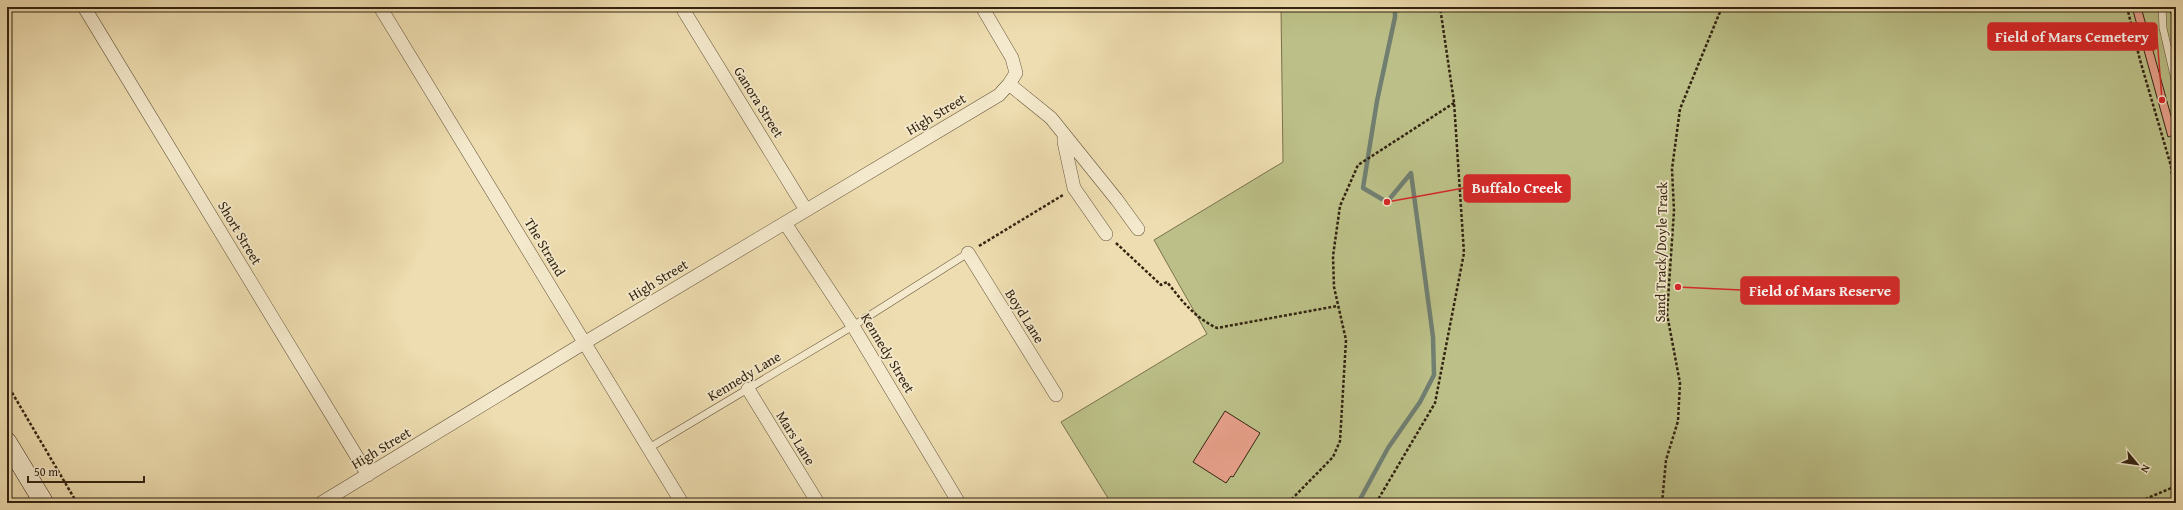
<svg xmlns="http://www.w3.org/2000/svg" width="2183" height="510" font-family="'Gentium Book Plus',serif">
<style>
.green{fill:#bcc088;stroke:#78724c}
.lines{fill:none;stroke-linecap:round;stroke-linejoin:round}
.stream{stroke:#717f71;stroke-width:4.5}
.building{fill:#e7a08a;stroke:#332411}
.lane-casing{stroke:#625239;stroke-width:8}
.street-casing{stroke:#625239;stroke-width:14}
.secondary-casing{stroke:#332411;stroke-width:20}
.path{stroke:#332411;stroke-width:2.5;stroke-dasharray:3 2;stroke-linecap:butt}
.lane{stroke:#f4e9cc;stroke-width:7}
.street{stroke:#f4e9cc;stroke-width:13}
.secondary{stroke:#f4e9cc;stroke-width:19}
.labels{text-anchor:middle;stroke-width:3.5;stroke-linejoin:round;paint-order:stroke}
.street-label{font-size:14px;fill:#332411;stroke:#f4e9cc}
.leader{fill:none;stroke:#d62828;stroke-width:1.5}
.callout-dot{fill:#d62828;stroke:#f4e9cc;stroke-width:1.5}
.callout{fill:#d62828;stroke:#d62828;stroke-width:1.5}
.callout-label{font-size:15px;text-anchor:middle;font-weight:bold;fill:#fff}
</style>
<rect width="100%" height="100%" fill="#eeddb0"/>
<filter id="stains"><feTurbulence type="fractalNoise" baseFrequency=".005" numOctaves="4"/><feColorMatrix values="0 0 0 0 .2 0 0 0 0 .09 0 0 0 0 .02 0 0 0 .5 -.17"/></filter>
<radialGradient id="worn" r=".72"><stop offset=".6" stop-color="#630" stop-opacity="0"/><stop offset="1" stop-color="#630" stop-opacity=".3"/></radialGradient>
<path class="green" d="M1281,7H2176V503H1111L1061,422L1207,334L1154,240L1283,162Z"/>
<g class="lines">
<path class="stream" d="M1358,503L1388,448L1420,402L1434,375L1433,337L1411,173L1387,202L1363,188L1377,101L1395,17V7"/>
</g>
<path class="building" d="M2132,7H2141L2176,134L2168,137Z
M2172,7H2176V34V27L2170,11L2173,10Z
M1225,411L1260,433L1233,477L1231,476L1226,483L1193,462Z"/>
<g class="lines">
<defs>
<path id="lane" d="M2162,7L2163,28L2176,84
M649,448L853,326L968,253
M1192,503V502"/>
<path id="street" d="M84,7L368,475
M380,7L682,503
M684,11L806,210
M1009,84L1051,118L1117,200L1138,229
M1064,135V142L1074,188L1106,234
M785,223L853,326L959,503
M968,253L1056,395
M748,389L818,503
M321,503L584,343L999,95L1009,84L1016,73L1012,58L982,7"/>
<path id="secondary" d="M7,442L44,503"/>
</defs>
<use href="#lane" class="lane-casing"/>
<use href="#street" class="street-casing"/>
<use href="#secondary" class="secondary-casing"/>
<path class="path" d="M2127,7L2140,60L2171,166L2176,211
M1116,243L1161,285L1167,282C1182,301 1195,318 1217,328L1337,306
M979,246L1063,195
M7,384L77,503
M1288,503L1333,457L1340,441L1346,340L1334,287L1333,256L1340,206L1358,165L1454,103
M1376,503L1435,403L1464,253L1454,102L1440,7
M1662,503L1666,460L1678,421L1680,383L1667,314L1674,211L1672,169L1680,109L1722,7
M2136,503L2176,486"/>
<use href="#lane" class="lane"/>
<use href="#street" class="street"/>
<use href="#secondary" class="secondary"/>
</g>
<g class="labels">
<g class="street-label">
<text transform="translate(759 102) rotate(58)" y="5">Ganora Street</text>
<text transform="translate(936 114) rotate(-31)" y="5">High Street</text>
<text transform="translate(240 233) rotate(59)" y="5">Short Street</text>
<text transform="translate(545 247) rotate(59)" y="5">The Strand</text>
<text transform="translate(1661 252) rotate(-89)" y="5">Sand Track/Doyle Track</text>
<text transform="translate(658 280) rotate(-31)" y="5">High Street</text>
<text transform="translate(1025 316) rotate(58)" y="5">Boyd Lane</text>
<text transform="translate(888 353) rotate(59)" y="5">Kennedy Street</text>
<text transform="translate(744 376) rotate(-31)" y="5">Kennedy Lane</text>
<text transform="translate(796 438) rotate(58)" y="5">Mars Lane</text>
<text transform="translate(381 448) rotate(-31)" y="5">High Street</text>
</g>
</g>
<path class="leader" d="M2162 100L2157 37M1387 202L1464 188M1678 287L1741 290"/>
<g class="callout-dot">
<circle cx="2162" cy="100" r="4"/>
<circle cx="1387" cy="202" r="4"/>
<circle cx="1678" cy="287" r="4"/>
</g>
<g class="callout">
<rect x="1988" y="23" width="169" height="27" rx="4"/>
<rect x="1464" y="175" width="106" height="27" rx="4"/>
<rect x="1741" y="277" width="158" height="27" rx="4"/>
</g>
<g class="callout-label">
<text x="2072" y="42">Field of Mars Cemetery</text>
<text x="1517" y="193">Buffalo Creek</text>
<text x="1820" y="296">Field of Mars Reserve</text>
</g>
<rect width="2183" height="510" fill="none" stroke="#eeddb0" stroke-width="24"/>
<rect x="8" y="8" width="2167" height="494" fill="none" stroke="#332411" stroke-width="2"/>
<rect x="12" y="12" width="2159" height="486" fill="none" stroke="#332411"/>
<g transform="translate(2137 464) rotate(119)" stroke="#f4e9cc" stroke-width="3" paint-order="stroke">
<path d="M0-3L7 15L0 10L-7 15Z" fill="#332411"/>
<text y="-6" font-size="11" font-weight="bold" text-anchor="middle" fill="#332411">N</text>
</g>
<path d="M28 476v6h116v-6" fill="none" stroke="#332411" stroke-width="2"/>
<text x="34" y="476" font-size="12" fill="#332411" stroke="#f4e9cc" stroke-width="3" paint-order="stroke">50 m</text>
<rect width="100%" height="100%" filter="url(#stains)"/>
<rect width="100%" height="100%" fill="url(#worn)"/>
</svg>
